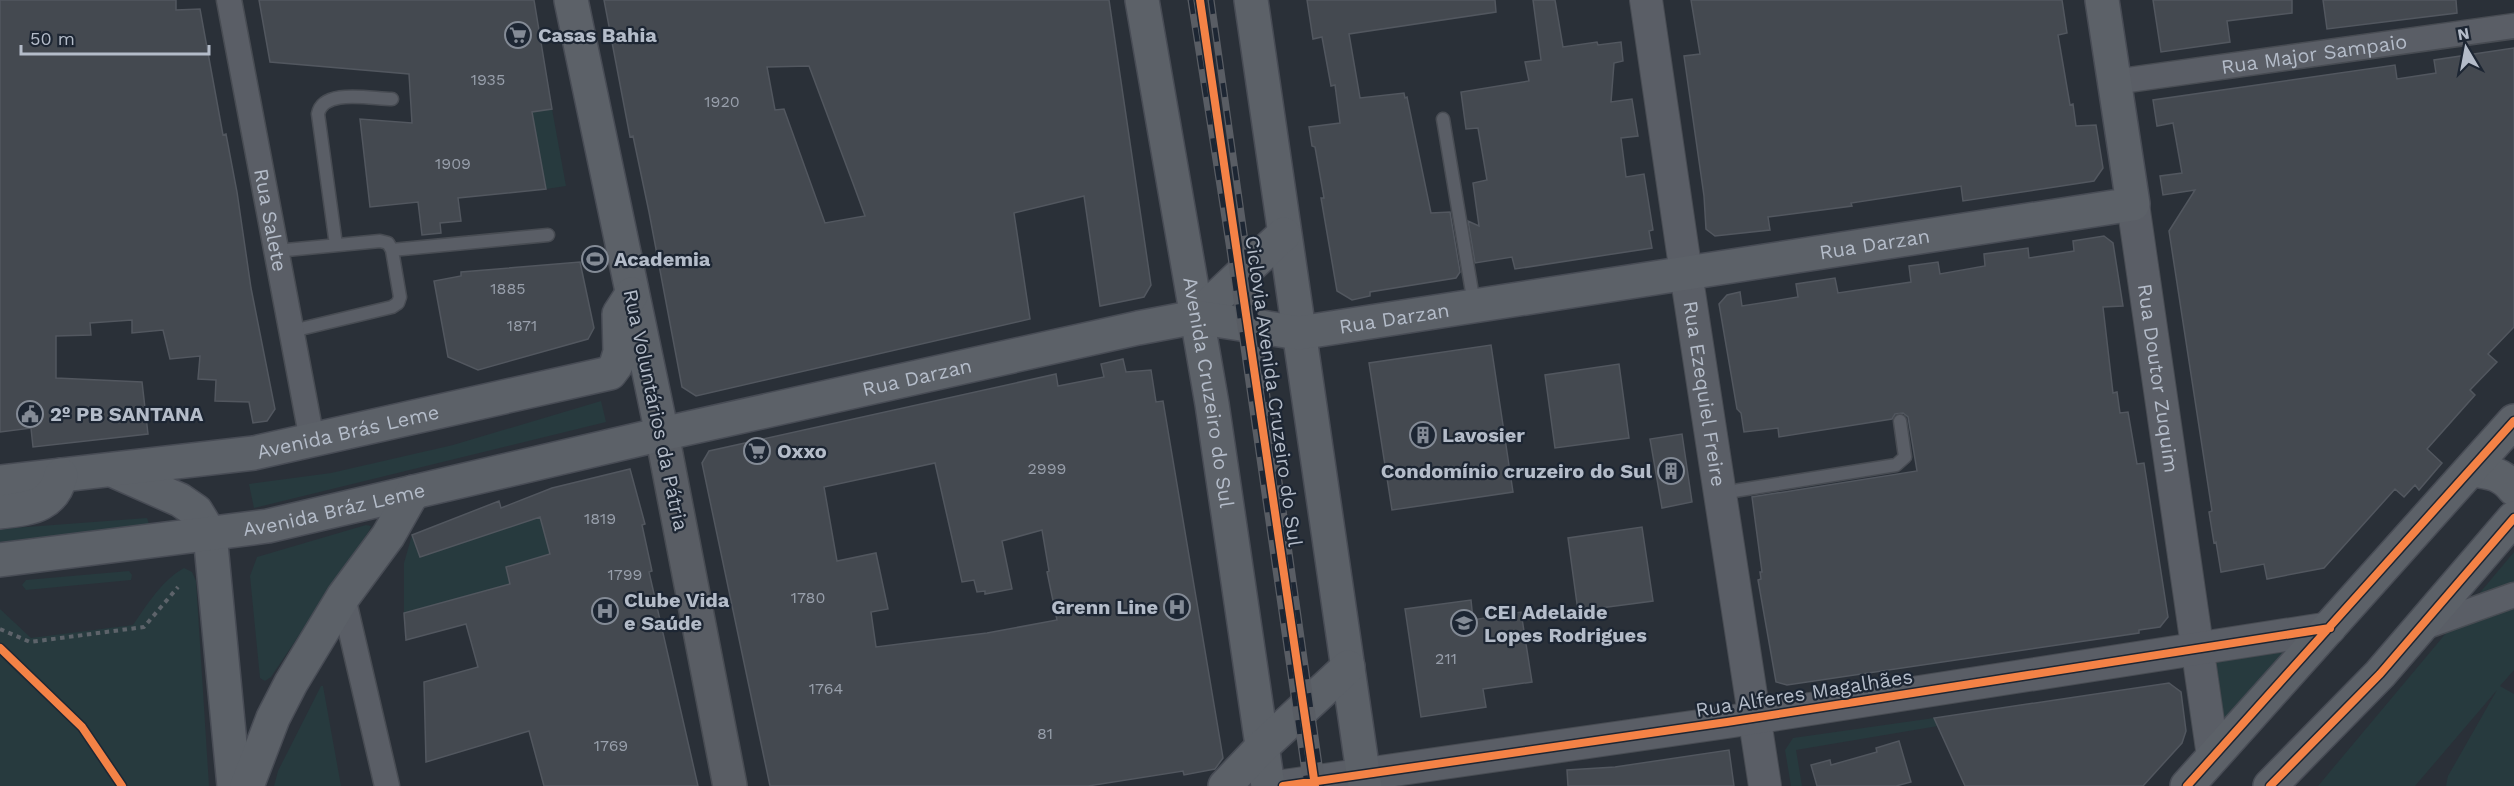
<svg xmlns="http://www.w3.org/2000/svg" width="2514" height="786" font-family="'Work Sans',sans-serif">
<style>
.green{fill:#273a3e}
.building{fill:#444950;stroke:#52575f;stroke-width:1.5;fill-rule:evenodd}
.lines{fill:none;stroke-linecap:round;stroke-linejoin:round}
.service-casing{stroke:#484c53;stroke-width:15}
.minor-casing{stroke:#484c53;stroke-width:27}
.tertiary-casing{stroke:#484c53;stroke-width:34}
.secondary-casing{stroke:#484c53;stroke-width:36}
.primary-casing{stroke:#484c55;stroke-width:36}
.path{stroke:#5d636a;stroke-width:4;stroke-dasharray:4.5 4.5;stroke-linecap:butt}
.service{stroke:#5a5e66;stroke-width:12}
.minor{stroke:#5a5e66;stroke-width:24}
.tertiary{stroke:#5a5e66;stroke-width:32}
.secondary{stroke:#595d64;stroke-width:33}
.primary{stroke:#5c6168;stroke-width:33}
.rail-casing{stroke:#595d64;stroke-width:7}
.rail{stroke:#1d2633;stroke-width:4.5;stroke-dasharray:14;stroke-linecap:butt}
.cycleway-casing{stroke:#1d2633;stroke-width:11}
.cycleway{stroke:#f48246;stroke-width:8}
.labels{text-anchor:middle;stroke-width:4.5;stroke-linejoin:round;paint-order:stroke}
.number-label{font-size:16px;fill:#989fab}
.poi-label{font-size:20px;font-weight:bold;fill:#b4bcc9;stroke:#1d2633;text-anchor:start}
.street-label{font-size:20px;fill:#b4bcc9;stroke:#1d2633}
</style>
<rect width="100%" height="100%" fill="#2a3038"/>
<path class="green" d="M552,109L566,186L546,189L532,112Z
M601,401L606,422L254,508L249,484L331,473L453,445Z
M554,512L550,554L506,567L510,584L404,613V563L412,535L420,557Z
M147,518L150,527L0,542V529Z
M366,525L371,526L369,531L271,677L265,681L260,678L250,576L257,557Z
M2514,552V670L2500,686L2514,694V786H2446L2448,776L2497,690L2415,786H2318Z
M184,568L192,572L196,581L209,786H0V609L31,638L133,625C147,605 162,580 184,568Z
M129,571L132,575L131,580L26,590L22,585L26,580Z
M2318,634L2217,743L2203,653Z
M321,686H323L341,786H274L278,771Z
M1934,718L1938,726L1796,750L1802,786H1791L1785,750L1793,738Z"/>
<path class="building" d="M0,0H176V10L200,9L223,135L226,134L237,192L251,288L275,409L267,421L253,423L249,402L215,401L216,380L198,379L200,356L170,359L163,330L132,333V320L90,323L91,335L56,336V378L142,382L148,434L33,447L31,428L0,432Z
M259,0H534L552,109L532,112L546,189L458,198L461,221L440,223L441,233L422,235L418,202L370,207L360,119L412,123L409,74L270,62Z
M604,0H1109L1151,285L1144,297L1100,306L1084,196L1014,213L1030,319L696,396L682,387L649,212L633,136L630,137ZM809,66L854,186L865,216L825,223L784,109L775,110L767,67Z
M1307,0H1495L1496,12L1349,34L1360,98L1404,93L1405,98L1407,97L1431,213L1450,212L1460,272L1456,278L1370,292V296L1352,300L1337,291L1321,198H1324L1315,147L1312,146L1309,127L1340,123L1335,85L1331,86L1322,37L1313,39Z
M1533,0H1555L1563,47L1597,42L1598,45L1621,42L1623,61L1614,63L1611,102L1632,99L1638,136L1621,138L1626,177L1644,174L1653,230L1649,231L1652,248L1515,269L1512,257L1475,263L1468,221L1479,226L1473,183L1487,180L1478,128L1466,129L1461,92L1529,81L1525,62L1541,60Z
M1691,0H2062L2067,33L2058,35L2070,105L2073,104L2076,126L2096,125L2103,168L2094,181L1963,201L1961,186L1884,198L1851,203L1852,206L1768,217L1770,230L1715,236L1706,229L1704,196L1684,56L1700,54Z
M2153,0H2292V13L2227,21L2230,42L2161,52Z
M2323,0H2456L2457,13L2327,29Z
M2514,48V327L2488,354L2497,362L2470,390L2475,395L2427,449L2442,463L2419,490L2415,485L2404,497L2395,489L2324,568L2267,579L2264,564L2221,572L2216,542L2214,543L2209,512L2212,511L2169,231L2195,190L2163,195L2160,176L2182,173L2173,123L2157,126L2153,100L2395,65L2397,79L2436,73L2434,60Z
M2104,236L2113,243L2123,306L2103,307L2113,393L2117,392L2120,413L2128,412L2137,464L2144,463L2168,617L2160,627L2139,630V633L1787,685L1776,682L1758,580L1761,579L1760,572H1762L1752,497L1917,471L1908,417L1903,413L1895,414L1892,419L1779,437L1778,428L1744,432L1741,413L1737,409L1719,304L1727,295L1740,292L1742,306L1798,297L1796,284L1835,278L1838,293L1911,282L1909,266L1938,262L1940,274L1985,266L1984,254L2028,248L2029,258L2074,251L2073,241Z
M580,262L594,328L588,339L478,370L448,357L434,281L461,276V272Z
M1491,345L1513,492L1392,510L1369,363Z
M1123,359L1126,372L1151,370L1156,402L1163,401L1223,758L1215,769L1184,775L1183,771L1088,786H770L702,463L709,451L1056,374L1058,386L1104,377L1101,364ZM935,463L962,582L974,580L977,592L985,591V594L1012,589L1002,541L1042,530L1049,571L1047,572L1057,620L987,633L876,647L871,612L888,609L876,553L837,561L824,487Z
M1619,364L1629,438L1555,448L1545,375Z
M1682,434L1692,502L1662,508L1650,439Z
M630,469L645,524L642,525L652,571L649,572L698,786H544L529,731L426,762L424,682L478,667L466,624L406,640L404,613L510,584L506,567L550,554L540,517L420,557L412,535L499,501L501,508L552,488Z
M1642,527L1653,601L1578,611L1568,538Z
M1471,600L1473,620L1521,612L1532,682L1483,689L1486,707L1421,717L1405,609Z
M2169,683L2181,692L2186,731L2182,743L2143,786H1965L1934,718Z
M1899,741L1911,782L1896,786H1817L1811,765L1830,760L1831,765L1877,752L1876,748Z
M1729,750L1734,786H1568L1567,770L1615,767Z"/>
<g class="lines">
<defs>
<path id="service" d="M1443,119L1474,304
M336,245L318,114C323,88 371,99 392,99
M392,250L548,235
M276,251L380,241L388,243L392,250L400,297L398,303L392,307L292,331
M1721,493L1896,465L1905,457L1900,421"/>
<g id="minor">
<path id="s1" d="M229,0L312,440"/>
<path id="s2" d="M2114,82L2514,26"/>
<path d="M343,597L387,786"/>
<path d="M2419,629L2514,595"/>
</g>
<g id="tertiary">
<path id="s3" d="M1646,0L1686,273L1765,786"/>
<path id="s4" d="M2133,204L2213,756"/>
<path d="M1283,786L1727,722L2330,628"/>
</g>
<path id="secondary" d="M662,434L730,786"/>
<g id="primary">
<path d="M571,0L662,434"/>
<path id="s5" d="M1142,0L1212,404L1268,786"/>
<path d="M1251,0L1365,786"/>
<path d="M1196,317L1284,234"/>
<path d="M112,470L180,500L196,511L210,534L234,786"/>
<path d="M2472,470C2491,472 2502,474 2514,489"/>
<path id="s6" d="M0,482L254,453L610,373L616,365L620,352L619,314L632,294"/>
<path d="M0,512C29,508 53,508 61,475"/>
<path id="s7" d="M0,560L268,526L662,434L1138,328L1196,317L1299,333L2133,204L2102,0"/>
<path d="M247,786L273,718L291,683L343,597L388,536L413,492"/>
<path d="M1225,786L1262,747L1348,667"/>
<path d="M2187,786L2514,421"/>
<path d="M2270,786L2380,674L2514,518"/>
</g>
</defs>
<use href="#service" class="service-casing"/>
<use href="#minor" class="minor-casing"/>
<use href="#tertiary" class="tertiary-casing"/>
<use href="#secondary" class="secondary-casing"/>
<use href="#primary" class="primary-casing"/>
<path class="path" d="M0,629L30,642L144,627L178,587"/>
<use href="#service" class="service"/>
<use href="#minor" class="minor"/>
<use href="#tertiary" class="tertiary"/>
<use href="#secondary" class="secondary"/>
<use href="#primary" class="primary"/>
<defs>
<path id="rail" d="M1191,0L1230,250L1307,786
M1211,0L1322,786"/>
</defs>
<use href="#rail" class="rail-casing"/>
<use href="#rail" class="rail"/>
<defs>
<path id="cycleway" d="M1200,0L1315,786
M0,648L82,727L122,786
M1283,786L1727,722L2330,628
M2187,786L2514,421
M2270,786L2380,674L2514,518"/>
</defs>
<use href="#cycleway" class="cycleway-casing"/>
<use href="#cycleway" class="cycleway"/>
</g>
<defs>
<symbol id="supermarket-ring" viewBox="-11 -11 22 22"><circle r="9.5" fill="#1d2633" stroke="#848b96" stroke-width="1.5"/><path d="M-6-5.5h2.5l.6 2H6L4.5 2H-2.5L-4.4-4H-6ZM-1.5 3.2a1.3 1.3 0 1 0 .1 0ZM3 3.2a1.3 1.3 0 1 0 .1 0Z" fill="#848b96"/></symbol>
<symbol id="stadium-ring" viewBox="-11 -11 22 22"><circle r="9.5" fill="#1d2633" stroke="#848b96" stroke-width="1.5"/><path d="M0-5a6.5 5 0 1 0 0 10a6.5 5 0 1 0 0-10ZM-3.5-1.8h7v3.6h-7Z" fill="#848b96"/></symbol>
<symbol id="civic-ring" viewBox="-11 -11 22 22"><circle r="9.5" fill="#1d2633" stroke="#848b96" stroke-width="1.5"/><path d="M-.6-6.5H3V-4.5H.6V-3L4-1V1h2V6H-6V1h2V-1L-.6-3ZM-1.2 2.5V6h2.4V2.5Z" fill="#848b96"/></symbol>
<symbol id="building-ring" viewBox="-11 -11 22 22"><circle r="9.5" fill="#1d2633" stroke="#848b96" stroke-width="1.5"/><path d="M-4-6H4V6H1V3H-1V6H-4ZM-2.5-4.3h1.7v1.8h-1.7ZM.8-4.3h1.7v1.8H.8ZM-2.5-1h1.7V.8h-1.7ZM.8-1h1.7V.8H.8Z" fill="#848b96"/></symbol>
<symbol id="hospital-ring" viewBox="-11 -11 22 22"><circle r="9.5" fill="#1d2633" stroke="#848b96" stroke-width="1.5"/><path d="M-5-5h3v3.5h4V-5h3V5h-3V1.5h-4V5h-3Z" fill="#848b96"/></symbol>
<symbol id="school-ring" viewBox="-11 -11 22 22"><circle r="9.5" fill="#1d2633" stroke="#848b96" stroke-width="1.5"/><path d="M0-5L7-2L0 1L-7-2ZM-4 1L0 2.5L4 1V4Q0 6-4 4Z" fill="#848b96"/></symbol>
</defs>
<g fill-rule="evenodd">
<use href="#supermarket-ring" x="503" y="20" width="30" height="30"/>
<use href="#stadium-ring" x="580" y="244" width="30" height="30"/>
<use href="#civic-ring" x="15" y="399" width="30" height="30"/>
<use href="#building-ring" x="1408" y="420" width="30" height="30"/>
<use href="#supermarket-ring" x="742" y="436" width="30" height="30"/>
<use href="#building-ring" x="1656" y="456" width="30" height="30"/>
<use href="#hospital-ring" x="1162" y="592" width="30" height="30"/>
<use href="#hospital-ring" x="590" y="596" width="30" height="30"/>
<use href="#school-ring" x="1449" y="608" width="30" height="30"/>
</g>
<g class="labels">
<g class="number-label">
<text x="488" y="85">1935</text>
<text x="722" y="107">1920</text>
<text x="453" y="169">1909</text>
<text x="508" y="294">1885</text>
<text x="522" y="331">1871</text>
<text x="1047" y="474">2999</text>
<text x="600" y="524">1819</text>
<text x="625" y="580">1799</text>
<text x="808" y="603">1780</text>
<text x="1446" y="664">211</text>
<text x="826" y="694">1764</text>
<text x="1045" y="739">81</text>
<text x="611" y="751">1769</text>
</g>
<g class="poi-label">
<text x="538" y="42">Casas Bahia</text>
<text x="614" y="266">Academia</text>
<text x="50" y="421">2º PB SANTANA</text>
<text x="1442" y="442">Lavosier</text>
<text x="777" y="458">Oxxo</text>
<text x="1652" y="478" text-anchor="end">Condomínio cruzeiro do Sul</text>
<text x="624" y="607">Clube Vida<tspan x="624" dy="23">e Saúde</tspan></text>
<text x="1158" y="614" text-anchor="end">Grenn Line</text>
<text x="1484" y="619">CEI Adelaide<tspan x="1484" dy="23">Lopes Rodrigues</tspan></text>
</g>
<g class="street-label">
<text dy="7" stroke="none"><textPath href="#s2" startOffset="202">Rua Major Sampaio</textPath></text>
<text dy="7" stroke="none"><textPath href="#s1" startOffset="224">Rua Salete</textPath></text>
<text dy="7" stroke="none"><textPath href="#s7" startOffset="1908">Rua Darzan</textPath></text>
<text dy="7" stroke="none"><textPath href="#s7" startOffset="1422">Rua Darzan</textPath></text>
<text dy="7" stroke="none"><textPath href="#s7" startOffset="936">Rua Darzan</textPath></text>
<text dy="7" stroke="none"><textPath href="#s4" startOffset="176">Rua Doutor Zuquim</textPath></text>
<text transform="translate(1274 391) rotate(82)" y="7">Ciclovia Avenida Cruzeiro do Sul</text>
<text dy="7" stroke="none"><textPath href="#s5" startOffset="398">Avenida Cruzeiro do Sul</textPath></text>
<text dy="7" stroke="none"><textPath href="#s3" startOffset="398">Rua Ezequiel Freire</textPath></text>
<text transform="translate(656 410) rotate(78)" y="7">Rua Voluntários da Pátria</text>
<text dy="7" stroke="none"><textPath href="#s6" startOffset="352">Avenida Brás Leme</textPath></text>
<text dy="7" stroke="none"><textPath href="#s7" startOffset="338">Avenida Bráz Leme</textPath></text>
<text transform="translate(1804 693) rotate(-9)" y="7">Rua Alferes Magalhães</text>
</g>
</g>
<g transform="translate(2466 48) rotate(350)" stroke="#1d2633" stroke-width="4.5" paint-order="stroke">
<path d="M0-4.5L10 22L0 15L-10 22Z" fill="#b4bcc9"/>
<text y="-9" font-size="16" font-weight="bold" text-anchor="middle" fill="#b4bcc9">N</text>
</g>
<path d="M21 45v9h188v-9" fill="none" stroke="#b4bcc9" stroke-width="3"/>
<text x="30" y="45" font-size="18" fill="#b4bcc9" stroke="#1d2633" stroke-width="4.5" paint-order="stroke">50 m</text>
</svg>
